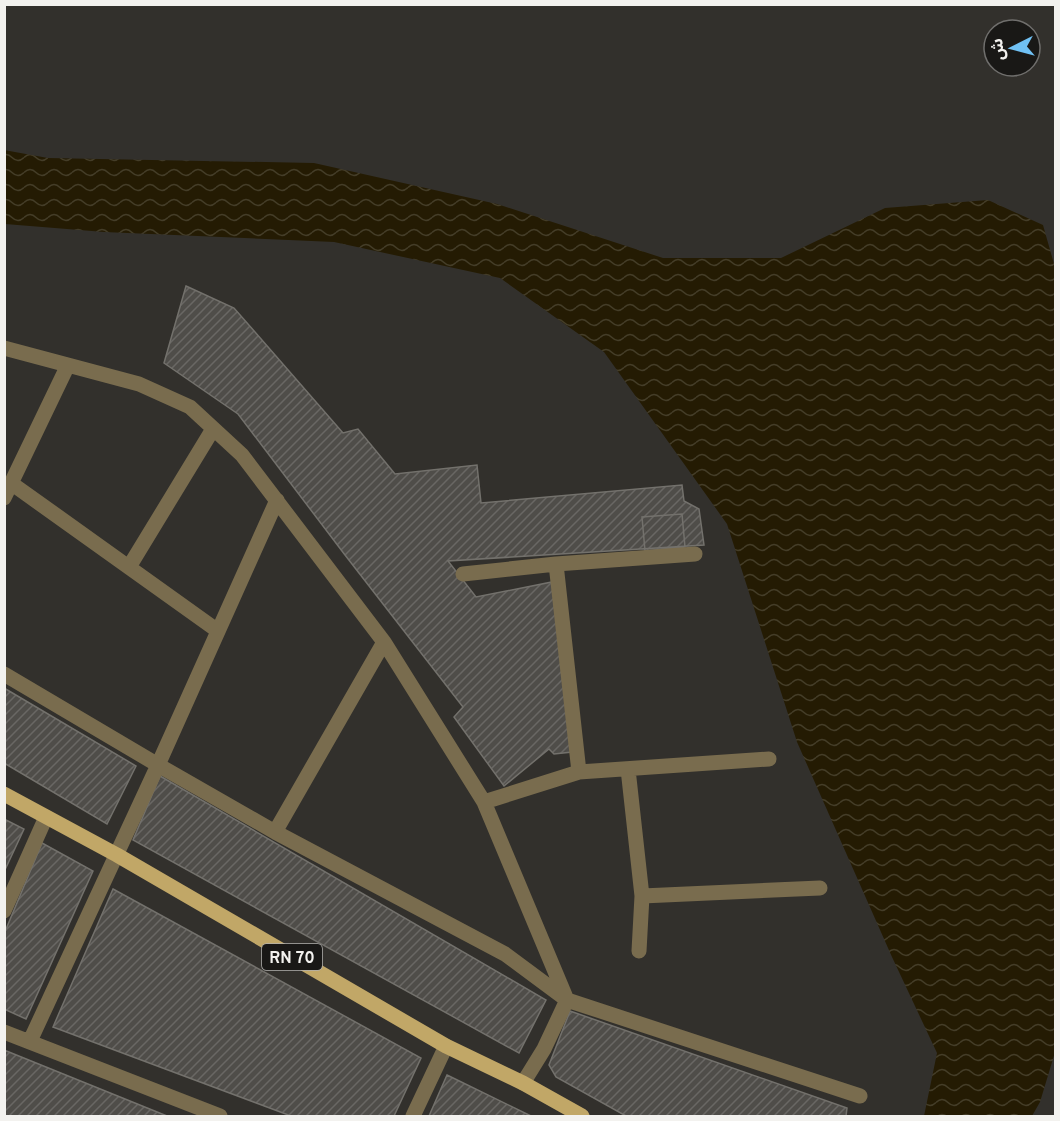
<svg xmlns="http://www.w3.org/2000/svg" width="1060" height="1121" font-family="Overpass,'Noto Sans Arabic',sans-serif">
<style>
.water{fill:url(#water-waves)}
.building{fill:url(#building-hatch);stroke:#73716c;stroke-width:1.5}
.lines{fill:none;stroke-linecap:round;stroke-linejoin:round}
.minor{stroke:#796c4e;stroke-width:15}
.major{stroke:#c1a767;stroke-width:15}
.labels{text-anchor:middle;stroke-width:5;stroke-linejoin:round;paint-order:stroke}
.shield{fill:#191816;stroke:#b2b1ae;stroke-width:1.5}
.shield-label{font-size:16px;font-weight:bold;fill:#f3f2ef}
</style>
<defs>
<pattern id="water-waves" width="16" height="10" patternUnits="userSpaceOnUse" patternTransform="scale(1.5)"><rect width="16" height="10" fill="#241b03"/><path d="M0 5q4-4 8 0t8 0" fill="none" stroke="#443d28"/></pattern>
<pattern id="building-hatch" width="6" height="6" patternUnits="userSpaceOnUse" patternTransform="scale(1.5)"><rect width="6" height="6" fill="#4f4d49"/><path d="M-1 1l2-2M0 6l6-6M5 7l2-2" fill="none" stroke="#696764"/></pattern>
</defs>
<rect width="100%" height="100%" fill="#32302c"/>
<path class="water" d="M4,150L48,158L314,163L497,204L663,258H781L885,208L988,200L1043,225L1056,271V1049L1040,1102L1032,1116H924L937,1053L892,957L797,742L727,524L604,352L500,278L334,242L104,232L5,224Z"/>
<path class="building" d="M186,286L234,308L343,433L358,429L395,474L477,465L481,503L682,485L684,501L699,509L704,545L448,561L476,597L552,582L572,752L554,754L549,749L504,786L454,717L463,707L345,555L238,414L164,363Z
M682,514L685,547L645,551L642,517Z
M4,688L136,766L107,824L4,763Z
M160,776L546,1000L519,1053L133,840Z
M4,819L24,829L4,872Z
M42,843L93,871L26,1019L4,1009V934Z
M113,889L421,1058L394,1116H291L53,1027Z
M570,1011L847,1108L846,1116H626L556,1077L549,1065Z
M4,1050L167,1116H4Z
M447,1075L531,1116H429Z"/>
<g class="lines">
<path class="minor" d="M4,348L139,384L190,407L242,455L384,642L484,802L567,1000L544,1049L523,1083
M11,483L218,631
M4,498L68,365
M556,564L695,554
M129,567L213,429
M463,574L556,564L579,772
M4,674L158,765L275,832L505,954L567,1000L860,1096
M628,769L642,896L639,951
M484,802L579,772L769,759
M275,832L384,642
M642,896L820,888
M4,911L46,817
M4,1032L220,1116
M30,1041L158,765L277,500
M413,1116L446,1046"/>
<path class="major" d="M4,794L117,855L446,1046L523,1083L582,1116"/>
</g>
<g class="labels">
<rect class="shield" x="262" y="944" width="60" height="26" rx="4.5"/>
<g class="shield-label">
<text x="292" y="963">RN 70</text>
</g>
</g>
<rect width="1060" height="1121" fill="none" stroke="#f3f2ef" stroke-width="12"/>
<g transform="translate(1012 48) rotate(264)"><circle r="28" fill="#191816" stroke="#706f6d" stroke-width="1.5"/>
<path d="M0-4.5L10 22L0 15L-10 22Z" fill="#70c1f4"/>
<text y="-9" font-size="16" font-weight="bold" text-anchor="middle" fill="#f3f2ef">ش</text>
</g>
</svg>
